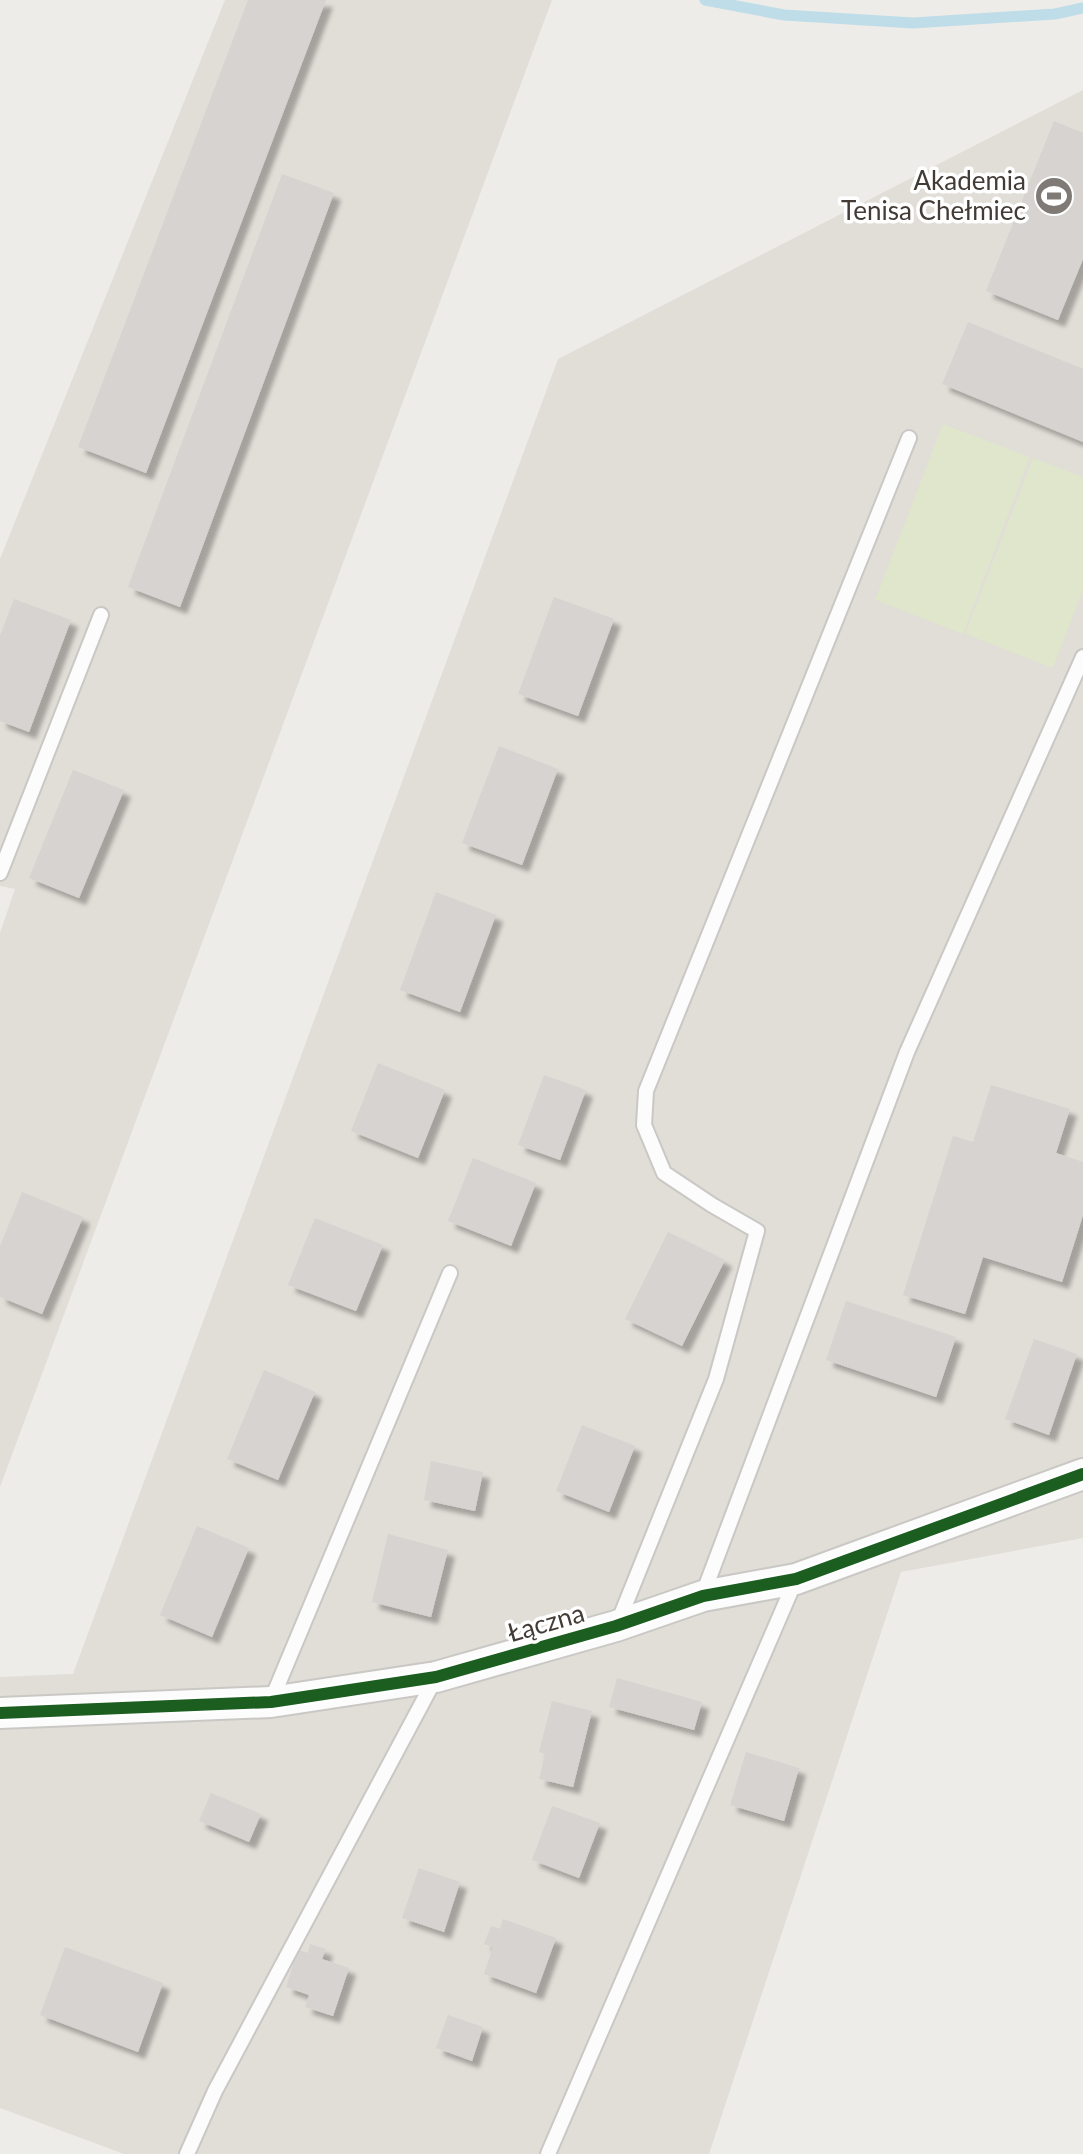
<svg xmlns="http://www.w3.org/2000/svg" width="1083" height="2154" font-family="Lato,sans-serif">
<style>
.residential{fill:#e1ddd7}
.green{fill:#dfe6cb}
.lines{fill:none;stroke-linecap:round;stroke-linejoin:round}
.stream{stroke:#bedde8;stroke-width:11}
.building{fill:#d6d3d0;filter:url(#shadow)}
.lane-casing{stroke:#cac8c5;stroke-width:18}
.street-casing{stroke:#cac8c5;stroke-width:34}
.lane{stroke:#fcfcfc;stroke-width:14}
.street{stroke:#fcfcfc;stroke-width:30}
.cycleway-casing{stroke:#fff;stroke-width:17}
.cycleway{stroke:#1b5e20;stroke-width:12}
.labels{text-anchor:middle;stroke-width:7;stroke-linejoin:round;paint-order:stroke}
.poi-label{font-size:26px;fill:#433c36;stroke:#fff;text-anchor:end}
.street-label{font-size:26px;fill:#433c36;stroke:#fff}
</style>
<defs>
<filter id="shadow"><feDropShadow dx="7" dy="7" stdDeviation="2" flood-color="#0004"/></filter>
</defs>
<rect width="100%" height="100%" fill="#eeece9"/>
<path class="residential" d="M225,0H552L0,1487V933L15,889L0,886V559Z
M1083,90V1538L901,1572L709,2154H124L0,2108V1677L73,1674L558,359Z"/>
<path class="green" d="M943,424L1030,457L963,634L875,600Z
M1033,458L1083,477V589L1053,668L965,634Z"/>
<g class="lines">
<path class="stream" d="M705,0L784,15L913,23L1055,14L1083,8"/>
</g>
<path class="building" d="M248,0H326L146,473L78,447Z
M1054,121L1083,133V259L1058,320L986,291Z
M282,174L334,193L180,607L128,587Z
M968,322L1083,369V442L942,384Z
M554,597L614,619L578,716L518,694Z
M14,599L71,620L29,732L0,721V636Z
M499,746L558,769L522,865L462,843Z
M73,770L124,790L79,898L29,878Z
M436,892L496,915L460,1012L400,990Z
M378,1063L445,1090L418,1158L351,1131Z
M544,1075L586,1090L560,1160L518,1145Z
M991,1085L1070,1109L1056,1153L1083,1162V1215L1062,1282L983,1257L965,1314L903,1295L953,1136L973,1142Z
M473,1158L536,1183L511,1246L448,1221Z
M22,1192L83,1217L42,1314L0,1297V1246Z
M315,1218L383,1245L356,1311L288,1285Z
M668,1232L725,1260L682,1346L625,1319Z
M846,1301L956,1337L936,1397L826,1360Z
M1034,1339L1077,1354L1049,1435L1005,1419Z
M264,1370L315,1392L278,1480L227,1459Z
M582,1425L635,1446L609,1512L556,1491Z
M431,1461L483,1472L475,1511L424,1500Z
M197,1526L249,1548L212,1637L160,1615Z
M388,1534L448,1550L431,1617L372,1602Z
M617,1678L702,1702L694,1730L609,1707Z
M552,1701L592,1711L573,1787L539,1779L545,1754L539,1752Z
M746,1752L799,1768L784,1821L730,1805Z
M211,1793L261,1814L249,1842L199,1821Z
M552,1806L600,1823L579,1878L532,1860Z
M419,1868L460,1882L444,1932L402,1918Z
M503,1919L556,1938L536,1993L484,1974L493,1947L484,1944L491,1926L500,1929Z
M310,1944L326,1949L322,1959L349,1968L333,2016L305,2007L309,1995L286,1987L298,1950L308,1953Z
M65,1947L163,1983L138,2052L40,2015Z
M448,2015L483,2027L472,2061L436,2048Z"/>
<g class="lines">
<defs>
<path id="lane" d="M0,873L101,615
M703,1594L907,1052L1083,657
M617,1625L716,1379L757,1231L712,1205L664,1173L644,1125L646,1091L909,438
M271,1701L450,1273
M187,2154L215,2091L435,1679
M548,2154L796,1579"/>
<path id="street" d="M0,1713L271,1702L436,1677L616,1626L703,1596L796,1579L1083,1474"/>
</defs>
<use href="#lane" class="lane-casing"/>
<use href="#street" class="street-casing"/>
<use href="#lane" class="lane"/>
<use href="#street" class="street"/>
<defs>
<path id="cycleway" d="M0,1713L271,1702L436,1677L616,1626L703,1596L796,1579L1083,1474"/>
</defs>
<use href="#cycleway" class="cycleway-casing"/>
<use href="#cycleway" class="cycleway"/>
</g>
<defs>
<symbol id="stadium-disc" viewBox="-11 -11 22 22"><circle r="9.5" fill="#7f7a75" stroke="#fff"/><path d="M0-5a6.5 5 0 1 0 0 10a6.5 5 0 1 0 0-10ZM-3.5-1.8h7v3.6h-7Z" fill="#fff"/></symbol>
</defs>
<g fill-rule="evenodd">
<use href="#stadium-disc" x="1032" y="174" width="44" height="44"/>
</g>
<g class="labels">
<g class="poi-label">
<text x="1026" y="190">Akademia<tspan x="1026" dy="30">Tenisa Chełmiec</tspan></text>
</g>
<g class="street-label">
<text transform="translate(546 1623) rotate(-16)" y="9">Łączna</text>
</g>
</g>
</svg>
